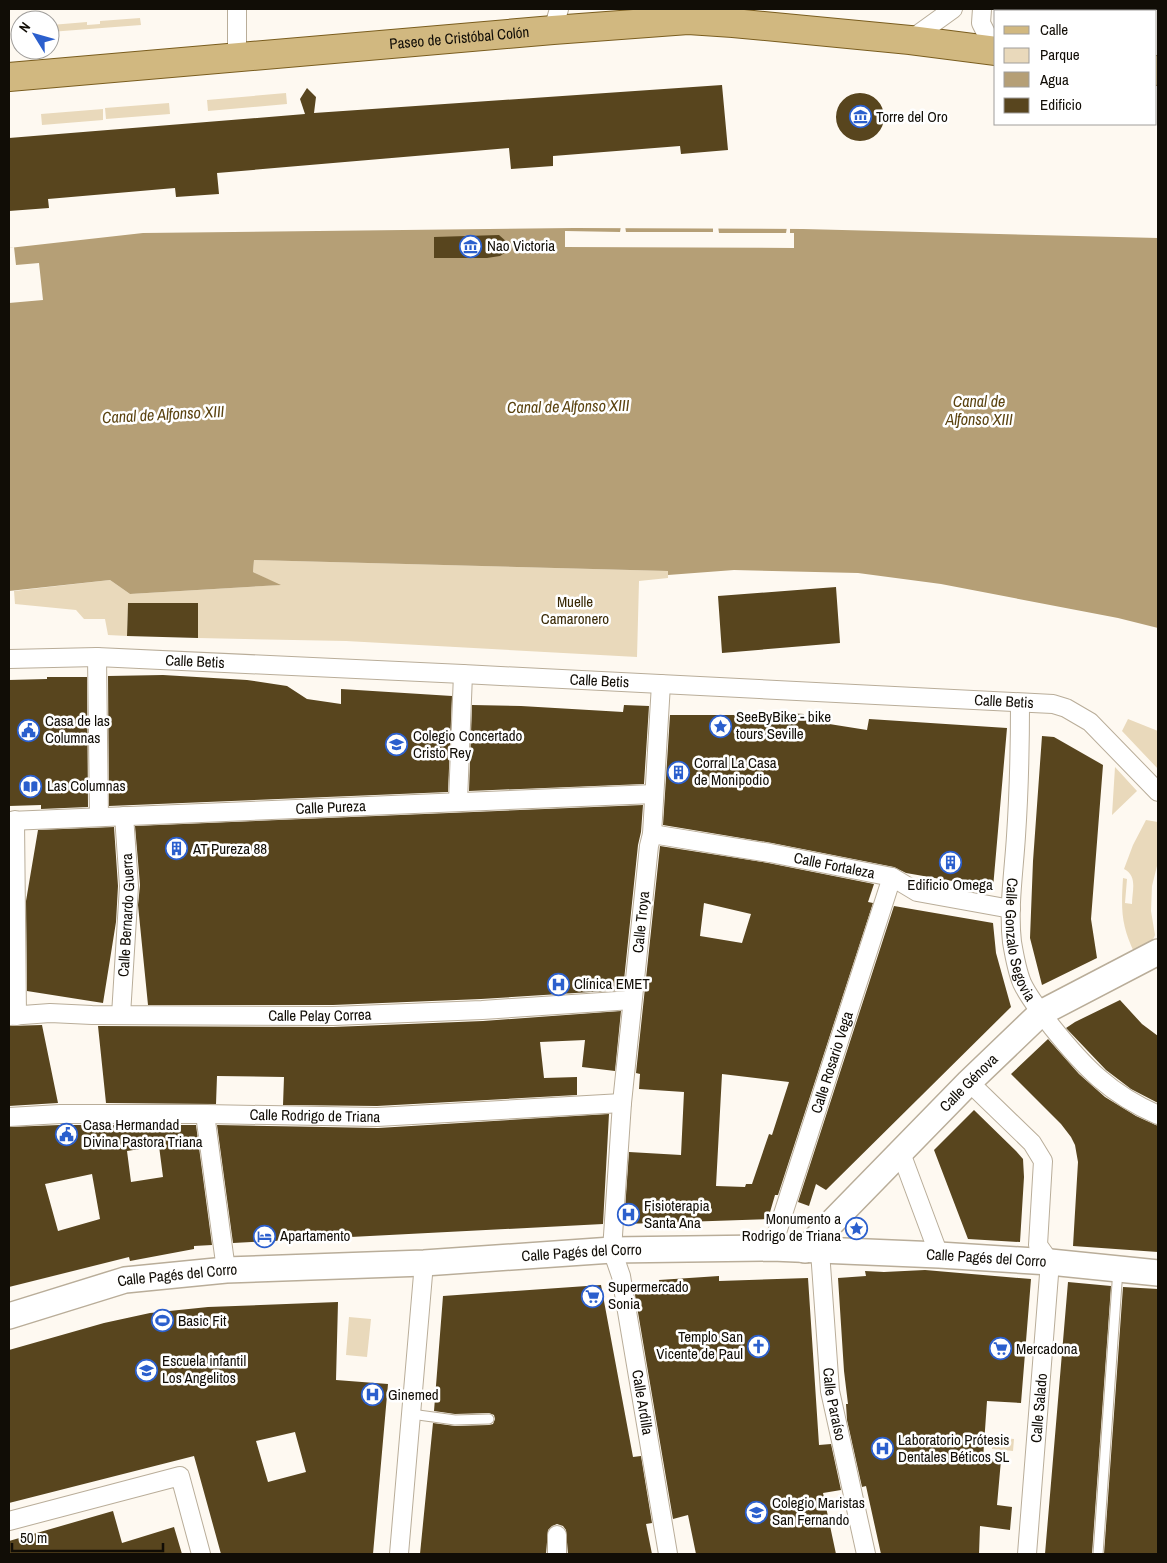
<svg xmlns="http://www.w3.org/2000/svg" width="1167" height="1563" font-family="'Archivo Narrow',sans-serif">
<style>
.green{fill:#e9d9bb}
.water{fill:#b59f76}
.pier{fill:#fef9f1}
.building{fill:#58451e;fill-rule:evenodd}
.lines{fill:none;stroke-linecap:round;stroke-linejoin:round}
.lane-casing{stroke:#b9ad99;stroke-width:11}
.street-casing{stroke:#b9ad99;stroke-width:20}
.secondary-casing{stroke:#b9ad99;stroke-width:28}
.primary-casing{stroke:#7a5d1e;stroke-width:30}
.lane{stroke:#fff;stroke-width:9}
.street{stroke:#fff;stroke-width:18}
.secondary{stroke:#fff;stroke-width:25}
.primary{stroke:#d1b880;stroke-width:28}
.labels{text-anchor:middle;stroke-width:5;stroke-linejoin:round;paint-order:stroke}
.street-label{font-size:15px;fill:#110d06;stroke:#fff}
.poi-label{font-size:15px;fill:#110d06;stroke:#fff;text-anchor:start}
.park-label{font-size:15px;fill:#382804;stroke:#fff}
.water-label{font-size:16px;font-style:italic;fill:#5b4310;stroke:#fff}
</style>
<rect width="100%" height="100%" fill="#fef9f1"/>
<path class="green" d="M140,18L141,25L50,32L51,25L87,22V25L100,24V21Z
M286,93L287,104L208,111L207,100Z
M169,103L170,114L106,119L105,108Z
M103,109V120L42,125L41,114Z
M254,560L668,571V578L639,581L637,657L346,641L198,638L197,603H128L127,636L108,635L105,619H84L76,610L15,604L14,591L110,580L130,594L279,585L253,572Z
M1128,719L1158,731V769L1122,731Z
M1115,767L1137,791L1112,815Z
M1146,820L1158,822V862L1152,886L1151,911L1155,935L1152,942L1135,954C1121,925 1121,910 1123,878L1127,879L1125,903L1132,904C1132,891 1138,876 1124,869L1133,845Z
M349,1317L371,1319L367,1357L346,1355Z
M993,1437L1014,1439L1013,1451L992,1449Z"/>
<path class="water" d="M574,228L803,229L1158,238V628L1118,618L941,584L858,573L734,570L668,575V571L254,560L253,572L281,585L130,594L110,580L9,591V248L143,233Z"/>
<path class="pier" d="M621,226H625L626,232H713V226H718L719,233H786L787,227H790V233H794V248L565,247V231L620,232Z
M14,247L16,265L39,263L43,300L9,303V248Z"/>
<path class="building" d="M722,85L728,150L681,154L680,146L553,156V166L511,169L509,148L217,173L219,194L176,197L175,188L48,199L49,208L9,211V138L305,114L300,99L307,88L316,97L314,113Z
M836 117a24 24 0 1 1 48 0a24 24 0 1 1-48 0Z
M499,235L508,243L509,250L500,256L487,258H434V237Z
M836,587L840,643L722,653L718,596Z
M128,603H198V638L127,636Z
M163,675L247,680L287,686L307,699L341,704V689L452,696L448,792L109,806L108,676Z
M47,677H87L88,807L41,809V805L9,806V680L47,679Z
M472,705L521,706L623,712L624,705L649,706L644,784L469,791Z
M765,712L804,714V720L867,730L869,719L1007,728L993,888L906,873L894,867L772,843L663,825L670,715H765Z
M1042,736L1054,737L1103,765L1091,919L1097,958L1042,985L1030,938L1033,861Z
M643,805L641,832L638,845L623,990L481,999L333,1005H148L138,905L140,885L135,826Z
M114,827L118,886L116,922L103,1003L27,991L26,901L38,830Z
M660,846L768,863L874,884L868,902L873,903L778,1195H775L768,1219L624,1224L629,1152L681,1155L684,1092L639,1089L640,1074L636,1073ZM704,903L751,914L742,943L700,936ZM722,1074L789,1082L772,1135L769,1134L752,1184H746L745,1187L716,1186Z
M894,906L993,923L996,953L1011,1007L826,1190L816,1184L809,1206L798,1202Z
M1120,1000L1142,1024L1158,1036V1103L1131,1089L1106,1070L1066,1028L1075,1022Z
M621,1011L615,1071L582,1067L585,1040L540,1042L544,1078L577,1077V1095L377,1106L283,1105L284,1077L217,1076L216,1104L106,1103L98,1026L333,1027L483,1021Z
M42,1025L58,1103L9,1106V1026Z
M1048,1039L1079,1074L1105,1097L1136,1116L1158,1126V1252L1073,1246L1078,1162L1075,1145L1071,1137L1061,1124L1011,1074Z
M974,1110L1016,1151L1023,1159L1024,1177L1020,1242L968,1239L934,1150Z
M609,1114L603,1224L233,1243L217,1125L378,1128Z
M60,1125H196L212,1245L194,1246V1249L130,1261L129,1257L9,1287V1127ZM159,1146L163,1177L131,1182L127,1151ZM92,1174L100,1219L58,1231L45,1184Z
M925,1270L1031,1279L1021,1403L987,1401L983,1459L1001,1460L997,1505L1012,1507L1010,1530L980,1526L979,1554H881L866,1486L862,1487L847,1420L846,1404H848L844,1371L838,1278L866,1276L865,1271L884,1272Z
M719,1276V1281L808,1278L819,1445L831,1444L841,1490L823,1493L836,1554H696L688,1515L673,1519L633,1283H659V1280Z
M1068,1282L1111,1286L1092,1554H1045Z
M601,1285L633,1457L641,1456L652,1523L646,1524L652,1554H568L566,1530L563,1526L557,1524L552,1526L548,1530L546,1554H420L433,1423L455,1426L489,1425L493,1424L495,1419L494,1415L489,1413L455,1414L434,1411L443,1296Z
M1123,1287L1158,1289V1554H1104Z
M338,1302L336,1380L388,1384L373,1554H221L194,1456L9,1503V1350L104,1323L150,1313L208,1307ZM295,1432L306,1472L268,1482L256,1441Z
M113,1511L122,1543L174,1527L182,1554H9V1541Z"/>
<g class="lines">
<defs>
<path id="lane" d="M411,1414L455,1420L489,1419
M1098,1554L1118,1269"/>
<g id="street">
<path d="M982,9L981,23L995,51"/>
<path d="M553,30L559,9"/>
<path d="M910,40L953,9"/>
<path d="M237,57V9"/>
<path d="M97,657L99,817"/>
<path id="s1" d="M9,659L97,657L463,674L1053,704L1066,708L1090,722L1158,792"/>
<path id="s2" d="M661,684L652,834L649,846L622,1103L612,1250L621,1276L668,1554"/>
<path id="s3" d="M1020,703C1020,747 1019,792 1016,836C1014,870 1008,908 1012,942C1014,954 1017,971 1022,983C1029,998 1041,1013 1052,1027C1084,1067 1110,1094 1158,1115"/>
<path d="M458,801L463,674"/>
<path d="M15,820L17,1016"/>
<path id="s4" d="M9,821L654,794"/>
<path id="s5" d="M652,834L770,853L892,877L917,892L1011,909"/>
<path id="s6" d="M121,1015L129,886L124,816"/>
<path id="s7" d="M9,1016L50,1013L92,1015L333,1016L482,1010L632,1000"/>
<path d="M969,1082L1032,1143L1043,1161L1038,1245L1050,1262L1027,1554"/>
<path d="M205,1114L226,1270"/>
<path id="s8" d="M9,1117L60,1114H205L377,1117L622,1103"/>
<path d="M901,1153L939,1255"/>
<path id="s9" d="M772,1248L892,877"/>
<path id="s10" d="M820,1251L830,1391L866,1554"/>
<path d="M9,1521L180,1476L201,1554"/>
<path d="M557,1535V1554"/>
<path d="M399,1554L424,1263"/>
</g>
<g id="secondary">
<path id="s11" d="M805,1250L969,1082L1041,1013L1158,952"/>
<path id="s12" d="M9,1316L125,1280L226,1270L424,1263L612,1250L772,1248L939,1255L1050,1262L1158,1273"/>
</g>
<g id="primary">
<path d="M1156,70L1158,71"/>
<path id="s13" d="M9,77L553,30L688,20L733,23L910,40L996,51"/>
</g>
</defs>
<use href="#lane" class="lane-casing"/>
<use href="#street" class="street-casing"/>
<use href="#secondary" class="secondary-casing"/>
<use href="#primary" class="primary-casing"/>
<use href="#lane" class="lane"/>
<use href="#street" class="street"/>
<use href="#secondary" class="secondary"/>
<use href="#primary" class="primary"/>
</g>
<defs>
<symbol id="museum-ring" viewBox="-11 -11 22 22"><circle r="9.5" fill="#fff" stroke="#2b5fcd" stroke-width="1.5"/><path d="M0-6L6-3V-2H-6V-3ZM-5-1h2V3h-2ZM-1-1h2V3h-2ZM3-1h2V3H3ZM-6 4H6V6H-6Z" fill="#2b5fcd"/></symbol>
<symbol id="sight-ring" viewBox="-11 -11 22 22"><circle r="9.5" fill="#fff" stroke="#2b5fcd" stroke-width="1.5"/><path d="M0-6L1.8-2.2L6-1.7L2.9 1.2L3.7 5.4L0 3.3L-3.7 5.4L-2.9 1.2L-6-1.7L-1.8-2.2Z" fill="#2b5fcd"/></symbol>
<symbol id="civic-ring" viewBox="-11 -11 22 22"><circle r="9.5" fill="#fff" stroke="#2b5fcd" stroke-width="1.5"/><path d="M-.6-6.5H3V-4.5H.6V-3L4-1V1h2V6H-6V1h2V-1L-.6-3ZM-1.2 2.5V6h2.4V2.5Z" fill="#2b5fcd"/></symbol>
<symbol id="school-ring" viewBox="-11 -11 22 22"><circle r="9.5" fill="#fff" stroke="#2b5fcd" stroke-width="1.5"/><path d="M0-5L7-2L0 1L-7-2ZM-4 1L0 2.5L4 1V4Q0 6-4 4Z" fill="#2b5fcd"/></symbol>
<symbol id="building-ring" viewBox="-11 -11 22 22"><circle r="9.5" fill="#fff" stroke="#2b5fcd" stroke-width="1.5"/><path d="M-4-6H4V6H1V3H-1V6H-4ZM-2.5-4.3h1.7v1.8h-1.7ZM.8-4.3h1.7v1.8H.8ZM-2.5-1h1.7V.8h-1.7ZM.8-1h1.7V.8H.8Z" fill="#2b5fcd"/></symbol>
<symbol id="library-ring" viewBox="-11 -11 22 22"><circle r="9.5" fill="#fff" stroke="#2b5fcd" stroke-width="1.5"/><path d="M-6-4Q-3-5.5-.7-3.5V5Q-3 3-6 4ZM6-4Q3-5.5 .7-3.5V5Q3 3 6 4Z" fill="#2b5fcd"/></symbol>
<symbol id="hospital-ring" viewBox="-11 -11 22 22"><circle r="9.5" fill="#fff" stroke="#2b5fcd" stroke-width="1.5"/><path d="M-5-5h3v3.5h4V-5h3V5h-3V1.5h-4V5h-3Z" fill="#2b5fcd"/></symbol>
<symbol id="hotel-ring" viewBox="-11 -11 22 22"><circle r="9.5" fill="#fff" stroke="#2b5fcd" stroke-width="1.5"/><path d="M-6-4.5h1.5V1H6V5H4.5V3h-9V5H-6ZM-4 0a1.8 1.8 0 1 1 3.6 0ZM.5 0V-2.5h3Q6-2.5 6 0Z" fill="#2b5fcd"/></symbol>
<symbol id="supermarket-ring" viewBox="-11 -11 22 22"><circle r="9.5" fill="#fff" stroke="#2b5fcd" stroke-width="1.5"/><path d="M-6-5.5h2.5l.6 2H6L4.5 2H-2.5L-4.4-4H-6ZM-1.5 3.2a1.3 1.3 0 1 0 .1 0ZM3 3.2a1.3 1.3 0 1 0 .1 0Z" fill="#2b5fcd"/></symbol>
<symbol id="stadium-ring" viewBox="-11 -11 22 22"><circle r="9.5" fill="#fff" stroke="#2b5fcd" stroke-width="1.5"/><path d="M0-5a6.5 5 0 1 0 0 10a6.5 5 0 1 0 0-10ZM-3.5-1.8h7v3.6h-7Z" fill="#2b5fcd"/></symbol>
<symbol id="church-ring" viewBox="-11 -11 22 22"><circle r="9.5" fill="#fff" stroke="#2b5fcd" stroke-width="1.5"/><path d="M-1.2-6h2.4v3.5h3.3v2.4h-3.3V6h-2.4V-.1h-3.3v-2.4h3.3Z" fill="#2b5fcd"/></symbol>
</defs>
<g fill-rule="evenodd">
<use href="#museum-ring" x="848" y="104" width="25" height="25"/>
<use href="#museum-ring" x="458" y="234" width="25" height="25"/>
<use href="#sight-ring" x="708" y="714" width="25" height="25"/>
<use href="#civic-ring" x="16" y="718" width="25" height="25"/>
<use href="#school-ring" x="384" y="732" width="25" height="25"/>
<use href="#building-ring" x="666" y="760" width="25" height="25"/>
<use href="#library-ring" x="18" y="774" width="25" height="25"/>
<use href="#building-ring" x="164" y="836" width="25" height="25"/>
<use href="#building-ring" x="938" y="850" width="25" height="25"/>
<use href="#hospital-ring" x="546" y="972" width="25" height="25"/>
<use href="#civic-ring" x="54" y="1122" width="25" height="25"/>
<use href="#hospital-ring" x="616" y="1202" width="25" height="25"/>
<use href="#sight-ring" x="844" y="1216" width="25" height="25"/>
<use href="#hotel-ring" x="252" y="1224" width="25" height="25"/>
<use href="#supermarket-ring" x="580" y="1284" width="25" height="25"/>
<use href="#stadium-ring" x="150" y="1308" width="25" height="25"/>
<use href="#church-ring" x="746" y="1334" width="25" height="25"/>
<use href="#supermarket-ring" x="988" y="1336" width="25" height="25"/>
<use href="#school-ring" x="134" y="1358" width="25" height="25"/>
<use href="#hospital-ring" x="360" y="1382" width="25" height="25"/>
<use href="#hospital-ring" x="870" y="1436" width="25" height="25"/>
<use href="#school-ring" x="744" y="1500" width="25" height="25"/>
</g>
<g class="labels">
<g class="street-label">
<text dy="5" stroke="none"><textPath href="#s13" startOffset="452">Paseo de Cristóbal Colón</textPath></text>
<text dy="5" stroke="none"><textPath href="#s1" startOffset="186">Calle Betis</textPath></text>
<text dy="5" stroke="none"><textPath href="#s1" startOffset="591">Calle Betis</textPath></text>
<text dy="5" stroke="none"><textPath href="#s1" startOffset="996">Calle Betis</textPath></text>
<text dy="5" stroke="none"><textPath href="#s4" startOffset="322">Calle Pureza</textPath></text>
<text dy="5" stroke="none"><textPath href="#s5" startOffset="185">Calle Fortaleza</textPath></text>
<text dy="5" stroke="none"><textPath href="#s6" startOffset="100">Calle Bernardo Guerra</textPath></text>
<text transform="translate(641 922) rotate(-84)" y="5">Calle Troya</text>
<text dy="5" stroke="none"><textPath href="#s3" startOffset="238">Calle Gonzalo Segovia</textPath></text>
<text dy="5" stroke="none"><textPath href="#s7" startOffset="311">Calle Pelay Correa</textPath></text>
<text dy="5" stroke="none"><textPath href="#s9" startOffset="195">Calle Rosario Vega</textPath></text>
<text dy="5" stroke="none"><textPath href="#s11" startOffset="234">Calle Génova</textPath></text>
<text dy="5" stroke="none"><textPath href="#s8" startOffset="306">Calle Rodrigo de Triana</textPath></text>
<text dy="5" stroke="none"><textPath href="#s12" startOffset="579">Calle Pagés del Corro</textPath></text>
<text dy="5" stroke="none"><textPath href="#s12" startOffset="984">Calle Pagés del Corro</textPath></text>
<text dy="5" stroke="none"><textPath href="#s12" startOffset="174">Calle Pagés del Corro</textPath></text>
<text dy="5" stroke="none"><textPath href="#s2" startOffset="724">Calle Ardilla</textPath></text>
<text dy="5" stroke="none"><textPath href="#s10" startOffset="154">Calle Paraíso</textPath></text>
<text transform="translate(1039 1408) rotate(-85)" y="5">Calle Salado</text>
</g>
<g class="poi-label">
<text x="876" y="122">Torre del Oro</text>
<text x="487" y="251">Nao Victoria</text>
<text x="736" y="722">SeeByBike - bike<tspan x="736" dy="17">tours Seville</tspan></text>
<text x="45" y="726">Casa de las<tspan x="45" dy="17">Columnas</tspan></text>
<text x="413" y="741">Colegio Concertado<tspan x="413" dy="17">Cristo Rey</tspan></text>
<text x="694" y="768">Corral La Casa<tspan x="694" dy="17">de Monipodio</tspan></text>
<text x="47" y="791">Las Columnas</text>
<text x="193" y="854">AT Pureza 88</text>
<text x="950" y="890" text-anchor="middle">Edificio Omega</text>
<text x="574" y="989">Clínica EMET</text>
<text x="83" y="1130">Casa Hermandad<tspan x="83" dy="17">Divina Pastora Triana</tspan></text>
<text x="644" y="1211">Fisioterapia<tspan x="644" dy="17">Santa Ana</tspan></text>
<text x="841" y="1224" text-anchor="end">Monumento a<tspan x="841" dy="17">Rodrigo de Triana</tspan></text>
<text x="280" y="1241">Apartamento</text>
<text x="608" y="1292">Supermercado<tspan x="608" dy="17">Sonia</tspan></text>
<text x="178" y="1326">Basic Fit</text>
<text x="743" y="1342" text-anchor="end">Templo San<tspan x="743" dy="17">Vicente de Paul</tspan></text>
<text x="1016" y="1354">Mercadona</text>
<text x="162" y="1366">Escuela infantil<tspan x="162" dy="17">Los Angelitos</tspan></text>
<text x="388" y="1400">Ginemed</text>
<text x="898" y="1445">Laboratorio Prótesis<tspan x="898" dy="17">Dentales Béticos SL</tspan></text>
<text x="772" y="1508">Colegio Maristas<tspan x="772" dy="17">San Fernando</tspan></text>
</g>
<g class="park-label">
<text x="575" y="607">Muelle<tspan x="575" dy="17">Camaronero</tspan></text>
</g>
<g class="water-label">
<text x="979" y="407">Canal de<tspan x="979" dy="18">Alfonso XIII</tspan></text>
<text transform="translate(568 406) rotate(-1)" y="6">Canal de Alfonso XIII</text>
<text transform="translate(163 414) rotate(-3)" y="6">Canal de Alfonso XIII</text>
</g>
</g>
<rect width="1167" height="1563" fill="none" stroke="#110d06" stroke-width="20"/>
<rect x="994" y="10" width="162" height="115" fill="#ffffff" stroke="#a09e9b"/>
<rect x="1004" y="26" width="25" height="8" fill="#d1b880" stroke="#a09e9b"/>
<text x="1040" y="35" font-size="15" fill="#110d06">Calle</text>
<rect x="1004" y="48" width="25" height="15" fill="#e9d9bb" stroke="#a09e9b"/>
<text x="1040" y="60" font-size="15" fill="#110d06">Parque</text>
<rect x="1004" y="72" width="25" height="15" fill="#b59f76" stroke="#a09e9b"/>
<text x="1040" y="85" font-size="15" fill="#110d06">Agua</text>
<rect x="1004" y="98" width="25" height="15" fill="#58451e" stroke="#a09e9b"/>
<text x="1040" y="110" font-size="15" fill="#110d06">Edificio</text>
<g transform="translate(35 35) rotate(307)"><circle r="24" fill="#ffffff" stroke="#a09e9b"/>
<path d="M0-4L9 19L0 12L-9 19Z" fill="#2b5fcd"/>
<text y="-8" font-size="14" font-weight="bold" text-anchor="middle" fill="#110d06">N</text>
</g>
<path d="M12 1543v8h151v-8" fill="none" stroke="#110d06" stroke-width="2.5"/>
<text x="20" y="1543" font-size="15" fill="#110d06" stroke="#ffffff" stroke-width="4" paint-order="stroke">50 m</text>
</svg>
